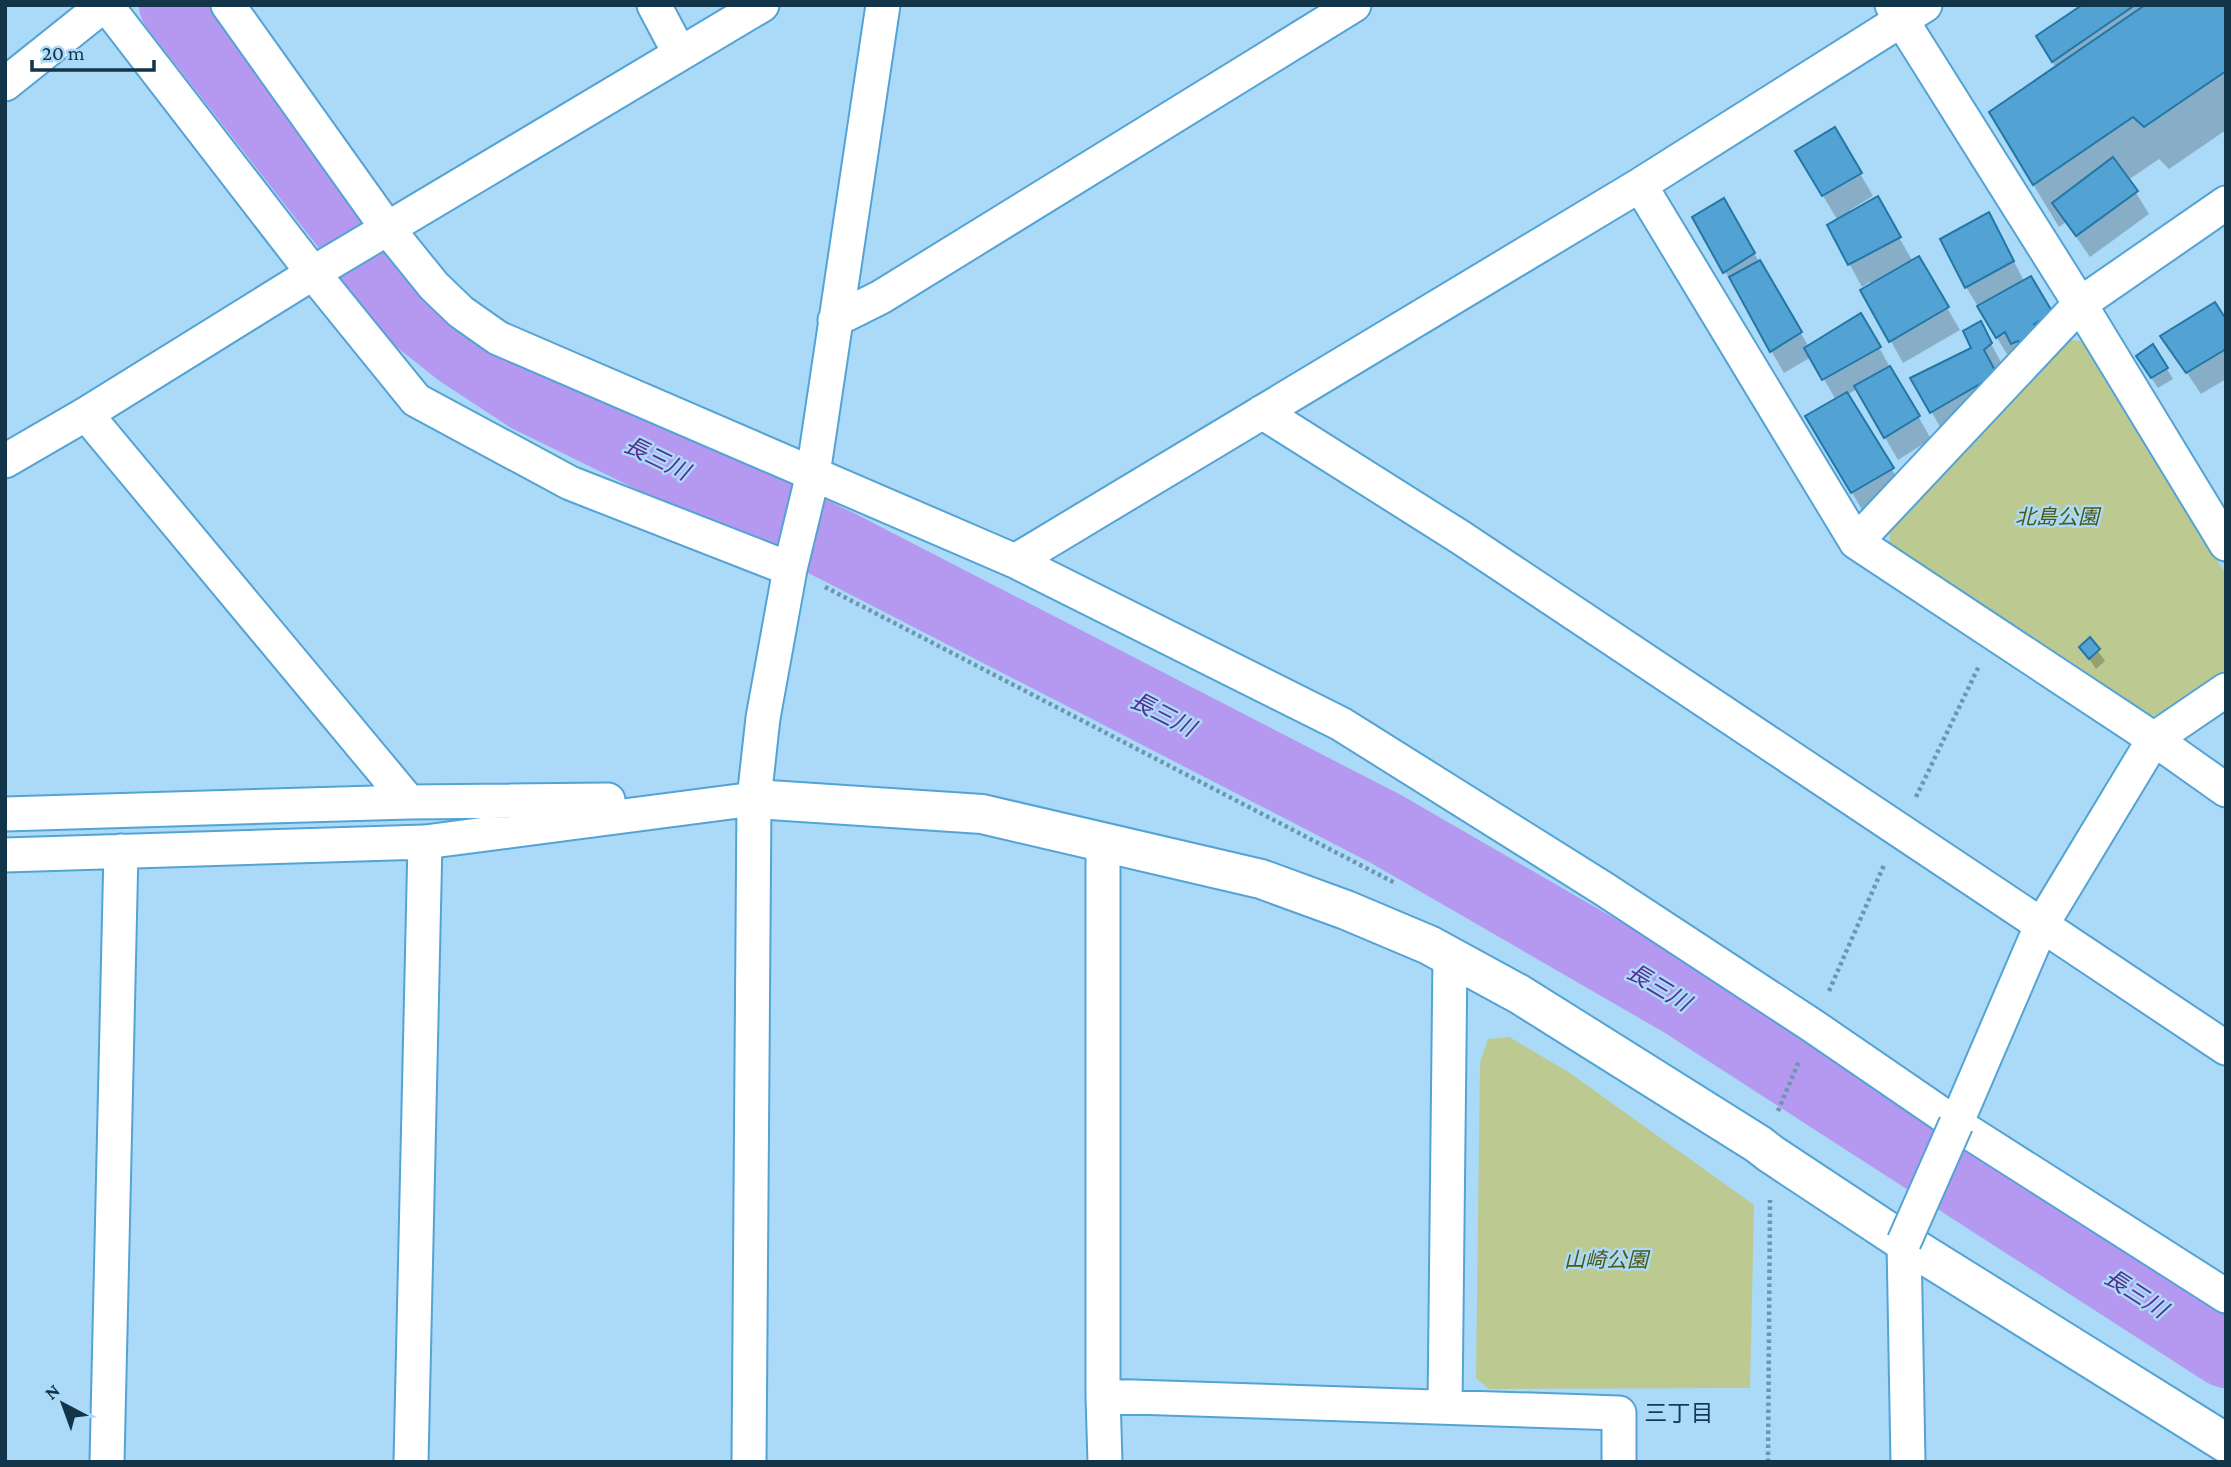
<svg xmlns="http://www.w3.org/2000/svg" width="2231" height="1467" font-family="'Crimson Pro','Noto Sans JP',serif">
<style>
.green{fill:#bcc990}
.shadow{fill:#0003}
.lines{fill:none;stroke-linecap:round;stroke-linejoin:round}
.river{stroke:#b598ef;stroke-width:74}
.building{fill:#52a2d4;stroke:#2277a7;stroke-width:2}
.minor-casing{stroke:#53a3d5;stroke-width:37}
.tertiary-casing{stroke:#53a3d5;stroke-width:42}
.path{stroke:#6c95b0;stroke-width:4.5;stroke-dasharray:3.5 3.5;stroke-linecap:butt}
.minor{stroke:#fff;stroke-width:33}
.tertiary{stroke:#fff;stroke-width:38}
.minor-bridge-casing{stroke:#53a3d5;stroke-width:37;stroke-linecap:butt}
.minor-bridge{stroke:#fff;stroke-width:33}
.labels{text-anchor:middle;stroke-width:5;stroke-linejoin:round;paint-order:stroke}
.park-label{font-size:21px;font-style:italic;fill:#4d5912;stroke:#abd9f8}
.water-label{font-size:23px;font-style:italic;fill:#572d90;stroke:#abd9f8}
.neighbourhood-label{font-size:23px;fill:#0f3b54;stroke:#abd9f8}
</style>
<rect width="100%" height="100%" fill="#abd9f8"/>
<path class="green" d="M2065,339L2087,342L2226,575V673L2166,713L2149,716L1890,546L1889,526Z
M1509,1037L1570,1073L1754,1205L1750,1388L1489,1389L1476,1378L1480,1063L1488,1039Z"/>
<path class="shadow" d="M2085,5H2226V130L2169,169L2159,159L2128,180L2149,214L2090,257L2066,222L2059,227L2016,156L2056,68L2038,37Z
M1835,130L1873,196L1850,210L1852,213L1877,199L1912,260L1918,258L1960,330L1903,363L1863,291L1872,285L1870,282L1862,287L1850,265L1829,226L1838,221L1797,152Z
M1723,200L1809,347L1861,316L1931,439L1898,460L1857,389L1847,395L1905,491L1865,515L1808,416L1836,400L1811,357L1784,373L1694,218Z
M2001,236L2024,281L2064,336L2010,359L1966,287Z
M1980,323L2003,366L1944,434L1913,379L1973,349Z
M2226,323V379L2201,394L2163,337Z
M2144,367L2167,369L2173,379L2158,388Z
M2089,639L2105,661L2096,669L2081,647Z"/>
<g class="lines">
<path class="river" d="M176,5L361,242L376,269L417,316L460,350L530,396L841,548L1386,829L1682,1000L2226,1351"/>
</g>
<path class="building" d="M2082,5H2135L2052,62L2036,36Z
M2145,5H2226V71L2144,127L2133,117L2033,185L1989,112Z
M1835,127L1862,173L1822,196L1795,151Z
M2113,157L2138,191L2076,236L2052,203Z
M1878,196L1901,237L1848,265L1827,225Z
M1724,198L1755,253L1723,273L1692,217Z
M1989,212L2014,261L1965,288L1940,239Z
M1919,256L1949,307L1889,342L1860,290Z
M1760,260L1802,332L1770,352L1729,277Z
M2031,276L2053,313L2034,324L2040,334L2023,345L2018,341L2011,344L2005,332L1996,338L1977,306Z
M2215,302L2226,319V349L2186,373L2160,336Z
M1861,313L1881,347L1822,380L1804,348Z
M1981,321L1992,343L1984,350L1997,374L1930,413L1910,378L1971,348L1963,331Z
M2153,344L2168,368L2151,378L2136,356Z
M1890,366L1920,416L1884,438L1854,386Z
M1847,392L1894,468L1851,493L1805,416Z
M2090,637L2100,649L2089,659L2079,647Z"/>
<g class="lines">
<defs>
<path id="minor" d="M106,5L313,273L416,400L570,483L790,569
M228,5L387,228L434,286L461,312L498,338L1015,561L1341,724L1604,889L1813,1026L1956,1124L2226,1296
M654,5L680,54
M1892,5L2080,304L2226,544
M5,84L104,5
M1640,185L1856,542L2154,739L2226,790
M835,320L881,297L1354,5
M1262,412L1460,537L2226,1048
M86,414L409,802
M5,461L86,414L313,273L762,5
M1856,542L2080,304L2226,203
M1015,561L1640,185L1925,5
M5,814L409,802L608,800
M1103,841V1396L1105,1462
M5,855L425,842L754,799
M1956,1124L2041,926L2154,739L2226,690
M1904,1242L1908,1462
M1103,1396L1619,1413V1462
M1445,1407L1450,956
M107,1462L121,851
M411,1462L425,842
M749,1462L754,799L763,718L790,569L813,474L883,5"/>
<path id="tertiary" d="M754,799L982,814L1261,879L1346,910L1429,945L1519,994L1758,1144L1771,1154L1904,1242L2226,1443"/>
</defs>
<use href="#minor" class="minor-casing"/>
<use href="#tertiary" class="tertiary-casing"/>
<path class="path" d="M825,587L1395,883
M1916,797L1979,666
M1829,991L1884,865
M1778,1111L1799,1061
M1768,1462L1770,1200"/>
<use href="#minor" class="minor"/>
<use href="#tertiary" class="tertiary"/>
<defs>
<path id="minor-bridge" d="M1904,1242L1956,1124"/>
</defs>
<use href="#minor-bridge" class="minor-bridge-casing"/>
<use href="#minor-bridge" class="minor-bridge"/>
</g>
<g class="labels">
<g class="park-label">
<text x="2057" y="524">北島公園</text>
<text x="1606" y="1267">山崎公園</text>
</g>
<g class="water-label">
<text transform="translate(657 458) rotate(26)" y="8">長三川</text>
<text transform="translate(1163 714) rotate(27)" y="8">長三川</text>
<text transform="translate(1659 987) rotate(31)" y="8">長三川</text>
<text transform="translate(2136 1293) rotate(33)" y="8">長三川</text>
</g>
<g class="neighbourhood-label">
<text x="1679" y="1421">三丁目</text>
</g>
</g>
<rect width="2231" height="1467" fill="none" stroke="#13354a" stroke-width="14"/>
<g transform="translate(63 1404) rotate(319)" stroke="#abd9f8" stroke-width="5" paint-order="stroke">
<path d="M0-5L12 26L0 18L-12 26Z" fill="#13354a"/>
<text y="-10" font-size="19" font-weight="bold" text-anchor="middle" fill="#13354a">N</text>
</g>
<path d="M32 60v10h122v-10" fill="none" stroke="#13354a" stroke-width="3.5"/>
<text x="42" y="60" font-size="21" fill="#13354a" stroke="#abd9f8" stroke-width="5" paint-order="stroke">20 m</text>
</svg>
